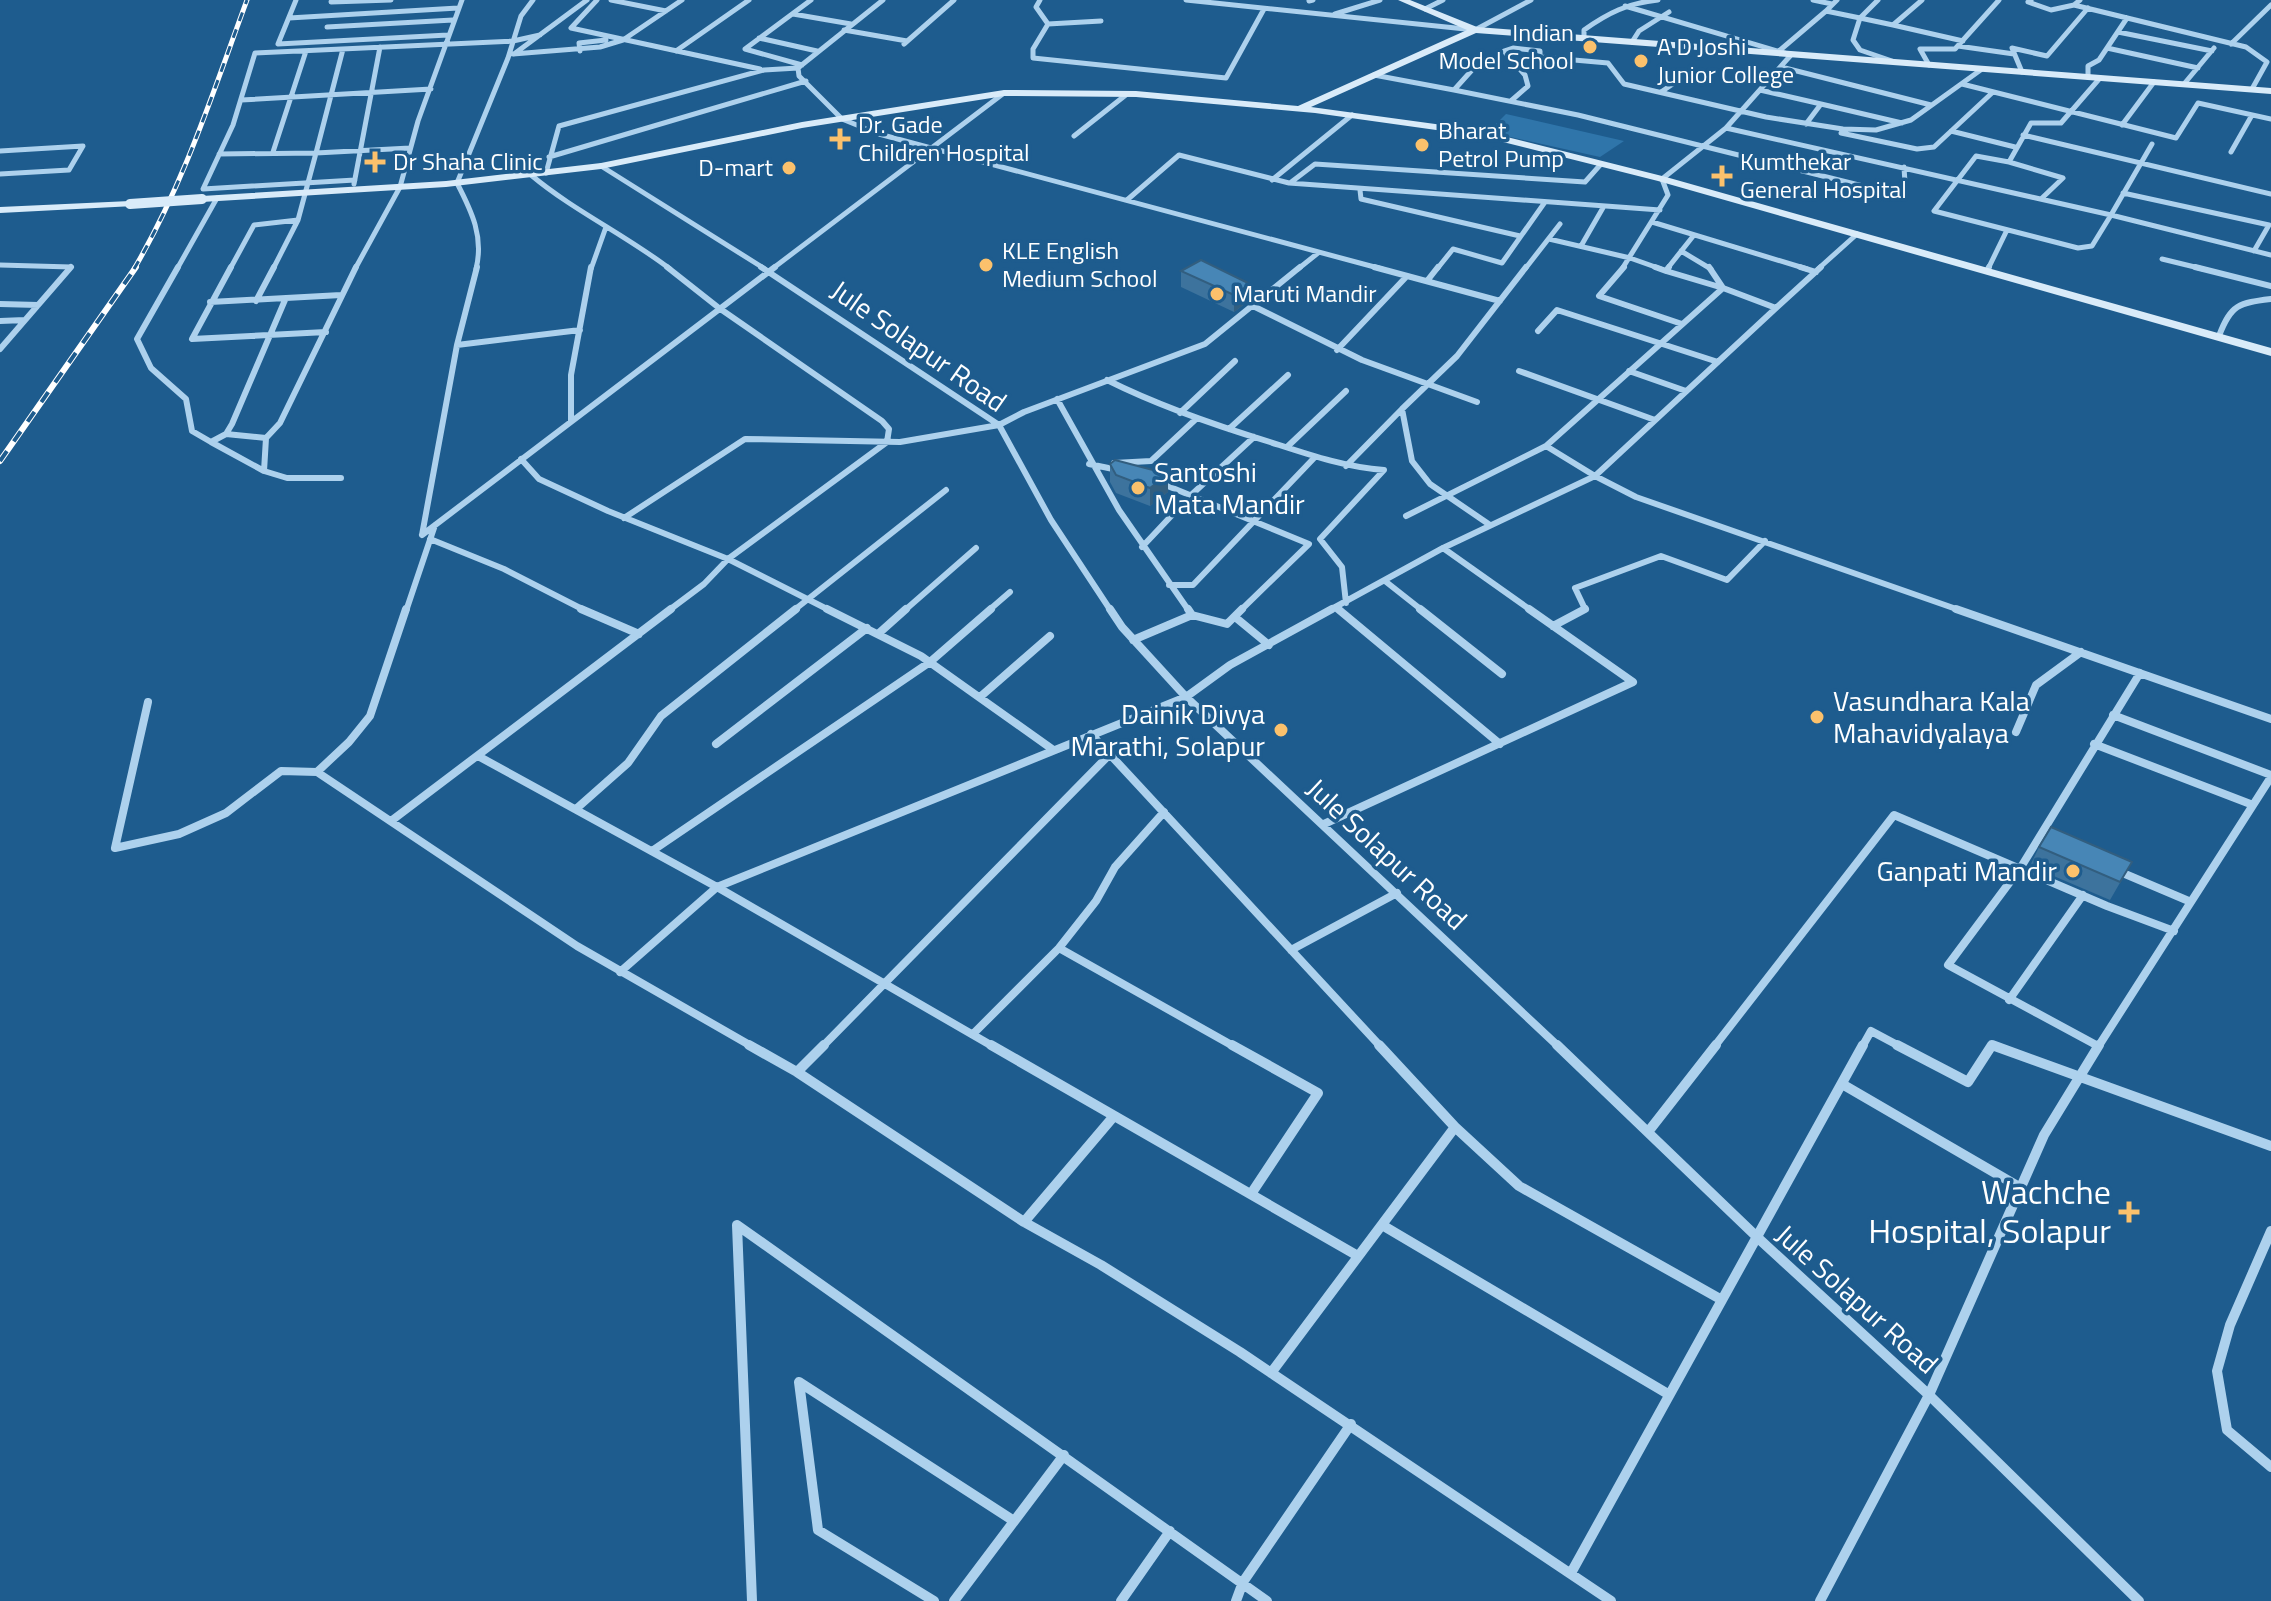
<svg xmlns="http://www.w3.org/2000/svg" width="2271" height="1601" font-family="'Titillium Web',sans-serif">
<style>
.green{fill:#2f75aa}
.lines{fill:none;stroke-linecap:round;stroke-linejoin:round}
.street-far3{stroke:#add1ed;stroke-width:5}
.street-far2{stroke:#add1ed;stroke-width:6}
.street-far1{stroke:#add1ed;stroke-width:8}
.street{stroke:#add1ed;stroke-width:10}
.secondary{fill:#d9ebf9;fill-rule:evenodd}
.rail-far1-casing{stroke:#fff;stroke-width:5}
.rail-casing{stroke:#fff;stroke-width:6}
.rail-far1{stroke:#1e5c8e;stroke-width:3;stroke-dasharray:9;stroke-linecap:butt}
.rail{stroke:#1e5c8e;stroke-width:4;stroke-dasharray:12;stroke-linecap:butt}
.secondary-bridge{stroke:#d9ebf9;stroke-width:10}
.wall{fill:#3d739d}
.shaded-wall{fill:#325e7f}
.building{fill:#4786b6;stroke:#325e7f;stroke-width:2}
.poi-dot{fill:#fbc16c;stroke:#1e5c8e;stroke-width:3}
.labels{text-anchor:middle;stroke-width:7;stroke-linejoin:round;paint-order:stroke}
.far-poi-label{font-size:24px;fill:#fff;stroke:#1e5c8e;text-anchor:start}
.street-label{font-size:28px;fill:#fff;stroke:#1e5c8e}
.poi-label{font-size:28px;fill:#fff;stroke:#1e5c8e;text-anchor:start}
.near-poi-label{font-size:34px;fill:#fff;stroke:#1e5c8e;text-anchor:end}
</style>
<rect width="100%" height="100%" fill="#1e5c8e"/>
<path class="green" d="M1506,114L1624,141L1600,157L1488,132Z"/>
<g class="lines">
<path class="street-far3" d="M296,0L278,44L448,35
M597,0L571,28L760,69
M611,0L666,11
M883,0L798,68L799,76L842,119L879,134L1382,269
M1040,0L1036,7L1048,24L1033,49V58L1226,78L1264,9
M1186,0L1475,30L1531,0
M1813,0L1832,4
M1837,0L1826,11L1860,18L1853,40L1860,50L1892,61
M1922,0L1893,25L1963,41
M2031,0L2028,2L2051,10L2074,5
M2080,0L2074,5L2246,47L2267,62L2252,89
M1309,1L1313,0
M331,2L391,0
M1625,6L1791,55L1726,128L2111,215L2152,144
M1425,9L1443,0
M793,14L851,24
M1335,14L1380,0
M289,18L458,8
M1860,18L1893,25
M1860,18L1878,0
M1048,24L1101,21
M327,27L453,20
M844,30L907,41
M2118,32L2212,51
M759,38L817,51
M1584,38V30C1608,13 1628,3 1658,0
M1632,42L1639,31L1669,12
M904,44L954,0
M2231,44L2271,5
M1958,46L2014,54
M2107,48L2198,68
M343,49L316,153L410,148
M580,51L579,43L606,40
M676,51L749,0
M1779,51L1826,11
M513,54L600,47L623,40L682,0
M514,54L587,0
M802,65L745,49L811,0
M1929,65L1920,49H1955L1999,0
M1781,67L1931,105
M2022,72L2012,48L2047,56L2088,8
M1374,75L1454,90L1472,70
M2088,77V66L2099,60L2127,18
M1962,84L2176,138L2198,103L2271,119
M2184,84L2214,48
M1454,90L1578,115L1891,193L1905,183L1904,167
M1760,90L1821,104L1806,124
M1661,92L1692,71
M241,100L431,89
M1512,100L1528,86L1525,75L1504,51L1513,48L1540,51V57L1608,63L1624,84L1766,117L1843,129L1876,130L1911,120L1982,69
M1821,104L1902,123
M2122,125L2154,82
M1951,131L2015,147
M1841,133L1917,149L1934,147L1993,92
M2023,135L2271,194
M1074,136L1127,94
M0,151L83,146L69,170L0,174
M273,152L306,51
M2231,152L2252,115
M219,154L316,153L298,220L273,269
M549,157L806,81
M2009,162L1976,156L1934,211L2078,248L2092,246L2111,215L2271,255
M601,166L765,269
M546,173L559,126L764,70L798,68
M531,175C574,211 626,235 670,269
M355,180L203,189L233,125L255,53L513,41L540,35
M1272,180L1352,115
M1290,183L1315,164L1585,182L1601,164
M354,184L380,47
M1360,190L1361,199L1520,236
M2123,193L2269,225L2254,251
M2041,199L2063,178L2009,162L2031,123H2061L2100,78
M1127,200L1179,155L1289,183L1660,210
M1652,222L1807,269
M1549,239L1630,258L1661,269
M1581,246L1604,206
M1681,251L1711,269
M2162,259L2203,269
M0,265L71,267
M177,269L217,198
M230,269L254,225L298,220
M355,269L400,187L418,121L462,0
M476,269C484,237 472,212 457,183L508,58L521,16L533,0
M591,269L606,227
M772,269L1004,93
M1298,269L1318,253
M1437,269L1453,249L1502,263L1545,202
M1525,269L1560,224
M1622,269L1668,195L1662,179L1726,128
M1667,269L1694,235
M1818,269L1857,234
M1988,269L2007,230"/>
<path class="street-far2" d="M178,267L137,339L151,368L186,399L192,431L211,442L226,434L232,424L285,300
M231,267L192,339L326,332
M667,267L719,308L882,421L889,429L887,442L728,559L704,584L668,611
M761,267L999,425L1051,520L1111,611
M1374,267L1500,301
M1624,267L1599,296L1682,324
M1655,267L1666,271L1669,267
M1709,267L1723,288
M1800,267L1816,272
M2195,267L2271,286
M1666,271L1723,288
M1987,271L1989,267
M1427,281L1438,267
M1723,288L1776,308L1595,476L1546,446Z
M256,301L274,267
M210,302L341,295
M0,304L38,305
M1253,306L1362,360L1477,402
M1776,308L1821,267
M0,321L25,320
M1538,331L1557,310L1718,362
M2219,336C2231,304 2239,303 2271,299
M457,345L580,330
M0,349L71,267
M1337,350L1407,276
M1519,371L1655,420
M1629,371L1686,391
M1107,380C1159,406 1214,425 1270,442C1307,454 1344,467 1384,470L1320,539L1342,567L1346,603
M1057,399L1119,510L1189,611
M1180,413L1235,361
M571,421V375L591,267
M1229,429L1288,375
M226,434L266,438
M211,442L264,471L287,478H341
M1287,447L1346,391
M521,459L539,479L608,511L728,559L831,611
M1114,463L1151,461L1197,418
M1089,464L1118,470
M1346,466L1402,409
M264,471L266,438L280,423L356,267
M1158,482L1309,544L1240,611
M1406,516L1546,446
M624,518L745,439L900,442L999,425L1024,412L1205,344L1300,267
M1490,525L1430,484L1412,461L1402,409L1457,356L1526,267
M422,535L775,267
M422,535L457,345L477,267
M430,539L504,569L586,611
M1142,547L1189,497L1254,437
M1443,548L1532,611
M1385,581L1423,611
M1169,585H1193L1315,457
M1337,608L1341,611
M406,611L435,525
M793,611L946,490
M904,611L976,548
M988,611L1010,592
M1328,611L1443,548L1595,476L1636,497L1962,611
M1581,611L1585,609L1575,588L1661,556L1727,580L1765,541"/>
<path class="street-far1" d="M581,609L639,634
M827,609L921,656L1052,749
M1110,609L1122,627L1186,697L1559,1047
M1338,609L1500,744
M1420,609L1502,674
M1956,609L2271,719
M1192,615L1227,624L1242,609
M1235,617L1269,645
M1553,626L1585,609
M878,634L906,609
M1133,640L1192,615L1188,609
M980,697L1050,636
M148,702L115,848L179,834L226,813L281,771L317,772L577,946L753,1047
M2113,715L2271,775
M2016,732L2036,685L2081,652
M1091,734L1381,1047
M716,744L867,628
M2094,744L2253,805
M478,756L717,887L994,1047
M317,772L349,742L370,716L406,609
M576,809L628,763L661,716L796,609
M391,821L671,609
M1324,824L1633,682L1529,609
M652,851L930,662L991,609
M2118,871L2191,902
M1059,948L1235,1047
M1291,950L1397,893
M620,972L717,887L1186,697L1230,665L1332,609
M2009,1000L2083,895
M973,1034L1059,948L1096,901L1115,867L1164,812
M2098,1046L1948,965L2021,867L2140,673
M822,1047L1110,754
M1714,1047L1894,815L2107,906L2174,931
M1862,1047L1871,1031L1901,1047
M1991,1047H1997
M2098,1047L2271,777"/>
<path class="street" d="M749,1045L797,1072L1024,1222L1101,1265L1240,1352L1611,1601
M991,1045L1358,1256
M1232,1045L1318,1093L1251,1194
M1557,1045L1758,1238L1929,1395L2139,1601
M1897,1045L1968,1082L1992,1045L2271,1146
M797,1072L824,1045
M1842,1084L2021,1188
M1455,1127L1519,1186L1722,1300
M1648,1132L1716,1045
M1024,1222L1114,1116
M1382,1225L1668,1394
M2271,1231L2230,1325L2217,1371L2227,1430L2271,1467
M1271,1373L1455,1127L1379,1045
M1571,1573L1863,1045
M752,1601L737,1225L1267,1601
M934,1601L818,1530L799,1382L1014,1521
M954,1601L1064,1455
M1121,1601L1170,1531
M1236,1601L1243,1582L1351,1424
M1820,1601L1929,1395L2044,1135L2099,1045"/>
<path class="secondary" d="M1398,0H1410L1477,27L2271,88V94L1476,33L1311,107L1479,130L1666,177L2271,348V356L1658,181L1479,136L1315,113L1136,97L1004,96L802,128L601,169L446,187L202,202L197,199L202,196L446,181L601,163L802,122L1004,90L1136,91L1298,106L1467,30Z
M130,201L135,204L134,206L0,213V207Z"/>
<defs>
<path id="rail-far1" d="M134,269C184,184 213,92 247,0"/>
<path id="rail" d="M0,461L136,267"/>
</defs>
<use href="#rail-far1" class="rail-far1-casing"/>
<use href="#rail" class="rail-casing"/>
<use href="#rail-far1" class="rail-far1"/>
<use href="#rail" class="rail"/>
<path class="secondary-bridge" d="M130,204L202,199"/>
</g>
<path class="wall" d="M1181,271L1250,284V300L1234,312L1181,287Z
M1110,464L1168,474V492L1150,506L1116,493L1110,482Z
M2039,847L2132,862L2110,900L2030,866Z"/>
<path class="shaded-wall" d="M1250,284V300L1234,312V295Z
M1168,474V492L1150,506V488Z"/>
<path class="building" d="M1201,260L1250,284L1234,295L1181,271Z
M1115,460L1168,474L1150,488L1116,475L1110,464Z
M2051,827L2132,862L2120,882L2039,847Z"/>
<g class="poi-dot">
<circle cx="1590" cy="47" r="8"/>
<circle cx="1641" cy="61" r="8"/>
<path d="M836 127h8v8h8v8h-8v8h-8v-8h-8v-8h8z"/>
<circle cx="1422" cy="145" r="8"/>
<path d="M371 150h8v8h8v8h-8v8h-8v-8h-8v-8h8z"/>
<circle cx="789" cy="168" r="8"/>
<path d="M1718 164h8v8h8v8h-8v8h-8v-8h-8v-8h8z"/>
<circle cx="986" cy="265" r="8"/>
<circle cx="1217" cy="294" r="8"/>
<circle cx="1138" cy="488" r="8"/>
<circle cx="1817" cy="717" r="8"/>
<circle cx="1281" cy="730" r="8"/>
<circle cx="2073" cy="871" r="8"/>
<path d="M2125 1200h8v8h8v8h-8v8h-8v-8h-8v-8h8z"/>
</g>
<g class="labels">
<g class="far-poi-label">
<text x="1574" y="41" text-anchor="end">Indian<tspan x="1574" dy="28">Model School</tspan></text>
<text x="1657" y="55">A D Joshi<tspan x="1657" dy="28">Junior College</tspan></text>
<text x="858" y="133">Dr. Gade<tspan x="858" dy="28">Children Hospital</tspan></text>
<text x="1438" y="139">Bharat<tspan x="1438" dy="28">Petrol Pump</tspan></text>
<text x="393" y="170">Dr Shaha Clinic</text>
<text x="1740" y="170">Kumthekar<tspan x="1740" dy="28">General Hospital</tspan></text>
<text x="773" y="176" text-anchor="end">D-mart</text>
<text x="1002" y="259">KLE English<tspan x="1002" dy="28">Medium School</tspan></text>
<text x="1233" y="302">Maruti Mandir</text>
</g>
<g class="street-label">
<text transform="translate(919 346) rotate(35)" y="10">Jule Solapur Road</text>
<text transform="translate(1387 854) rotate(43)" y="10">Jule Solapur Road</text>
<text transform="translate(1857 1299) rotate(42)" y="10">Jule Solapur Road</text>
</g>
<g class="poi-label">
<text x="1154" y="482">Santoshi<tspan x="1154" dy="32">Mata Mandir</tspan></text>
<text x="1833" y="711">Vasundhara Kala<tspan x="1833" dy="32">Mahavidyalaya</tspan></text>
<text x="1265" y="724" text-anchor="end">Dainik Divya<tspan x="1265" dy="32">Marathi, Solapur</tspan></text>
<text x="2057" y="881" text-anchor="end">Ganpati Mandir</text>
</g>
<g class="near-poi-label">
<text x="2111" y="1204">Wachche<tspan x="2111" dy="39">Hospital, Solapur</tspan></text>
</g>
</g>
</svg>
